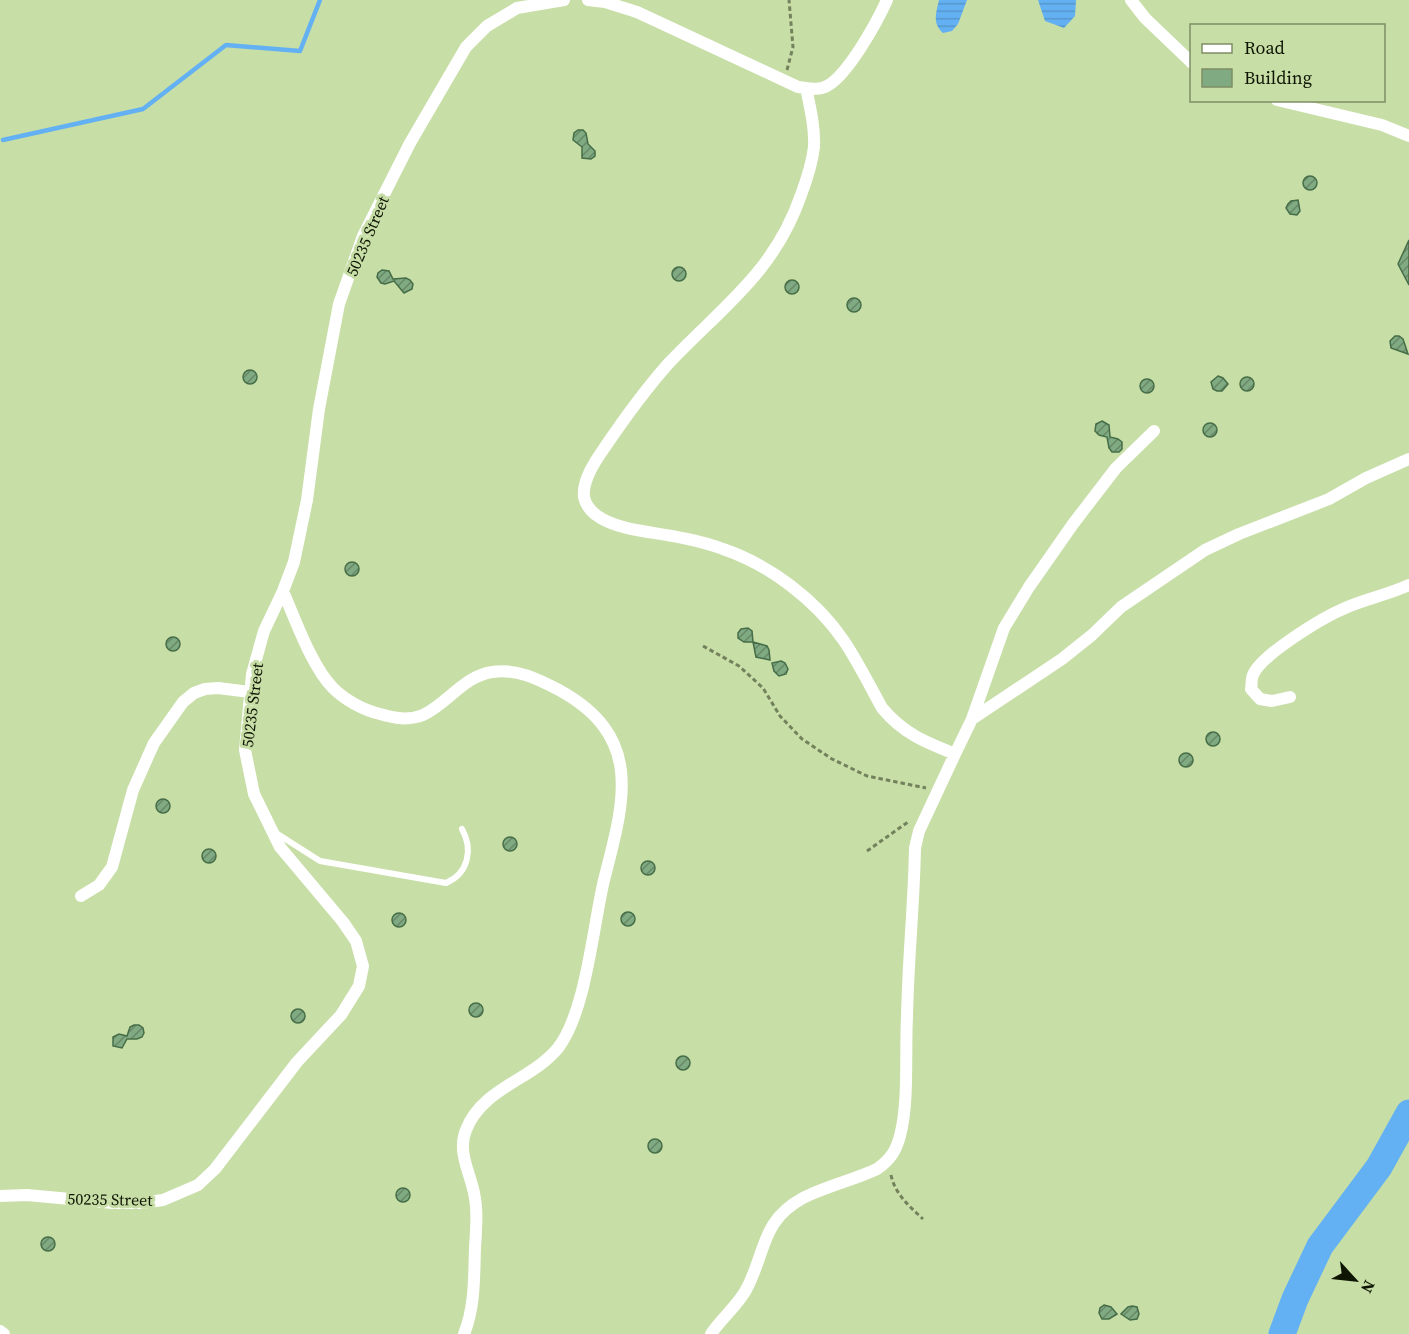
<svg xmlns="http://www.w3.org/2000/svg" width="1409" height="1334" font-family="'Source Serif 4',serif">
<style>
.water{fill:url(#water-rules)}
.lines{fill:none;stroke-linecap:round;stroke-linejoin:round}
.stream{stroke:#63b1f2;stroke-width:4.5}
.river{stroke:#63b1f2;stroke-width:27}
.building{fill:url(#building-hatch);stroke:#456d47;stroke-width:1.5}
.path{stroke:#73825c;stroke-width:3;stroke-dasharray:4.5 3;stroke-linecap:butt}
.lane{stroke:#fff;stroke-width:6}
.street{stroke:#fff;stroke-width:12}
.labels{text-anchor:middle;stroke-width:6;stroke-linejoin:round;paint-order:stroke}
.street-label{font-size:16px;fill:#0e1503;stroke:#c8dea7}
</style>
<defs>
<pattern id="water-rules" width="6" height="5" patternUnits="userSpaceOnUse" patternTransform="scale(1.5)"><rect width="6" height="5" fill="#63b1f2"/><path d="M0 2.5h6" fill="none" stroke="#5597ce"/></pattern>
<pattern id="building-hatch" width="6" height="6" patternUnits="userSpaceOnUse" patternTransform="scale(1.5)"><rect width="6" height="6" fill="#80aa81"/><path d="M-1 1l2-2M0 6l6-6M5 7l2-2" fill="none" stroke="#678967"/></pattern>
</defs>
<rect width="100%" height="100%" fill="#c8dea7"/>
<path class="water" d="M939,0H967L958,24L952,31L943,33C932,23 936,13 939,0Z
M1038,0H1076L1075,16L1064,28L1045,21Z"/>
<g class="lines">
<path class="stream" d="M3,140L143,109L226,45L300,51L320,0"/>
<path class="river" d="M1282,1334L1295,1299L1320,1246L1379,1167L1409,1113"/>
</g>
<path class="building" d="M578,130H583L586,133L588,144L595,151V156L591,159L582,158V147L573,140L574,133Z
M1303 183a7 7 0 1 1 14 0a7 7 0 1 1-14 0Z
M1298,200L1300,211L1297,215L1290,214L1286,208L1288,204L1291,201Z
M1409,240V285L1398,264Z
M672 274a7 7 0 1 1 14 0a7 7 0 1 1-14 0Z
M382,270L389,271L393,279L406,278L410,280L413,284L412,289L404,293L394,281L385,284L381,283L377,277L378,273Z
M785 287a7 7 0 1 1 14 0a7 7 0 1 1-14 0Z
M847 305a7 7 0 1 1 14 0a7 7 0 1 1-14 0Z
M1395,336H1399L1403,339L1408,354L1391,348L1390,341Z
M243 377a7 7 0 1 1 14 0a7 7 0 1 1-14 0Z
M1218,376L1223,378L1228,384L1222,391H1217L1213,389L1211,382Z
M1240 384a7 7 0 1 1 14 0a7 7 0 1 1-14 0Z
M1140 386a7 7 0 1 1 14 0a7 7 0 1 1-14 0Z
M1102,421L1109,425L1110,437L1118,439L1122,442V449L1119,452H1112L1109,448L1107,437L1099,435L1095,431L1096,424Z
M1203 430a7 7 0 1 1 14 0a7 7 0 1 1-14 0Z
M345 569a7 7 0 1 1 14 0a7 7 0 1 1-14 0Z
M748,628L752,631L753,642H744L738,638V633L741,629Z
M166 644a7 7 0 1 1 14 0a7 7 0 1 1-14 0Z
M753,642L767,646L769,650L770,660L756,657Z
M781,661L785,663L788,669L786,674L779,676L774,671L772,663Z
M1206 739a7 7 0 1 1 14 0a7 7 0 1 1-14 0Z
M1179 760a7 7 0 1 1 14 0a7 7 0 1 1-14 0Z
M156 806a7 7 0 1 1 14 0a7 7 0 1 1-14 0Z
M503 844a7 7 0 1 1 14 0a7 7 0 1 1-14 0Z
M202 856a7 7 0 1 1 14 0a7 7 0 1 1-14 0Z
M641 868a7 7 0 1 1 14 0a7 7 0 1 1-14 0Z
M621 919a7 7 0 1 1 14 0a7 7 0 1 1-14 0Z
M392 920a7 7 0 1 1 14 0a7 7 0 1 1-14 0Z
M469 1010a7 7 0 1 1 14 0a7 7 0 1 1-14 0Z
M291 1016a7 7 0 1 1 14 0a7 7 0 1 1-14 0Z
M134,1025H139L143,1028L144,1033L142,1037L137,1039H127L122,1048L113,1046V1037L119,1034L127,1036L130,1027Z
M676 1063a7 7 0 1 1 14 0a7 7 0 1 1-14 0Z
M648 1146a7 7 0 1 1 14 0a7 7 0 1 1-14 0Z
M396 1195a7 7 0 1 1 14 0a7 7 0 1 1-14 0Z
M41 1244a7 7 0 1 1 14 0a7 7 0 1 1-14 0Z
M1104,1305L1111,1307L1117,1314L1109,1319H1102L1099,1313L1100,1308Z
M1132,1306L1137,1307L1139,1314L1137,1319L1130,1320L1121,1314L1128,1307Z"/>
<g class="lines">
<path class="path" d="M787,70L793,47L789,0
M703,646L739,666L763,688L780,716L802,739L832,759L867,776L926,788
M867,851L908,822
M891,1175C895,1194 909,1206 923,1219"/>
<path class="lane" d="M276,833L320,861L446,883C469,873 473,849 462,829"/>
<path class="street" d="M588,0L605,2L637,12L798,87C808,88 818,91 827,86C848,75 877,22 887,0
M1131,0L1145,18L1192,63
M1277,100L1382,125L1409,136
M283,591C295,619 312,667 333,688C345,700 363,710 380,714C394,718 408,721 423,715C447,704 464,676 492,672C516,668 538,679 559,690C645,737 624,802 604,880C593,926 586,1012 558,1048C532,1080 482,1088 466,1130C457,1152 470,1172 474,1193C478,1211 476,1230 475,1248C474,1277 475,1307 464,1334
M1290,697L1272,701L1260,699L1251,689C1252,685 1251,679 1253,675C1261,655 1322,618 1343,609C1364,599 1388,595 1409,585
M972,719L1062,659L1092,635L1121,607L1205,550L1239,534L1329,499L1366,478L1409,459
M955,754L972,719L1004,628L1029,587L1073,524L1116,468L1154,431
M81,896L99,885L112,867L133,790L154,743L183,702L194,693L205,689L218,688L250,692
M0,1196L27,1195L113,1203H141L163,1200L198,1185L215,1169L297,1062L341,1015L359,986L363,966L356,941L343,922L280,847L254,794L245,750L252,674L264,631L283,591L294,562L307,500L319,409L339,304L363,236L410,143L466,47L487,26L517,8L564,0
M0,1331L4,1334
M711,1334C722,1317 740,1304 748,1286C766,1250 762,1220 803,1198C826,1186 854,1180 877,1169C890,1160 896,1151 900,1136C909,1102 905,1054 907,1017C908,961 914,904 915,848L919,831L955,754C925,742 904,734 882,708C870,686 858,662 844,641C816,600 770,565 723,549C699,540 673,536 648,532C627,529 589,522 584,497C582,480 596,460 605,447C624,419 645,390 668,364C722,307 774,273 801,195C807,179 812,164 814,147C815,127 810,107 806,88"/>
</g>
<g class="labels">
<g class="street-label">
<text transform="translate(367 236) rotate(-67)" y="6">50235 Street</text>
<text transform="translate(252 705) rotate(-83)" y="6">50235 Street</text>
<text transform="translate(110 1199) rotate(1)" y="6">50235 Street</text>
</g>
</g>
<rect x="1190" y="24" width="195" height="78" fill="#c8dea7" stroke="#7e8e65" stroke-width="1.5"/>
<rect x="1202" y="44" width="30" height="9" fill="#ffffff" stroke="#7e8e65" stroke-width="1.5"/>
<text x="1244" y="54" font-size="18" fill="#0e1503">Road</text>
<rect x="1202" y="69" width="30" height="18" fill="#80aa81" stroke="#7e8e65" stroke-width="1.5"/>
<text x="1244" y="84" font-size="18" fill="#0e1503">Building</text>
<g transform="translate(1355 1280) rotate(117)" stroke="#c8dea7" stroke-width="4.5" paint-order="stroke">
<path d="M0-4.5L10 22L0 15L-10 22Z" fill="#0e1503"/>
<text y="-9" font-size="16" font-weight="bold" text-anchor="middle" fill="#0e1503">N</text>
</g>
</svg>
